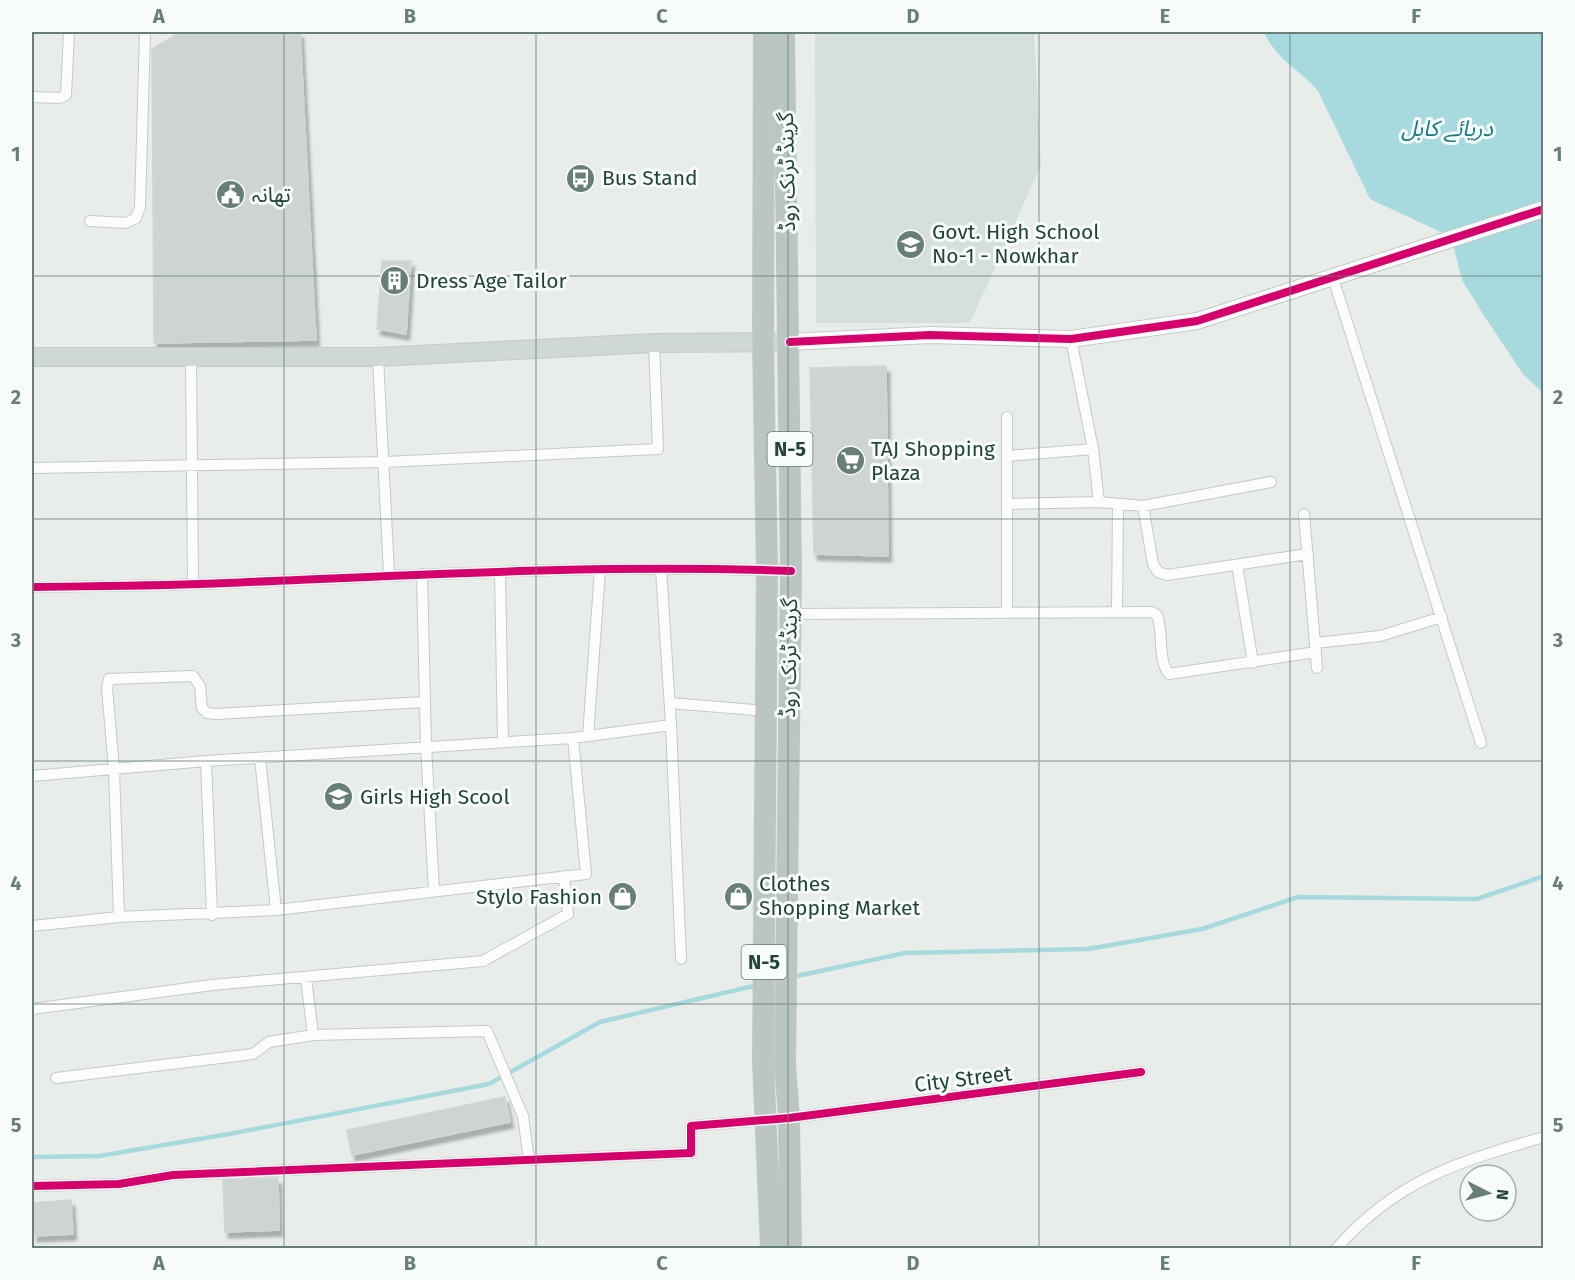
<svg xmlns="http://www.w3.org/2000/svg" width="1575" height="1280" font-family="'Fira Sans','Noto Sans Arabic',sans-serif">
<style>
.built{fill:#d5e0da}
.water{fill:#a6dade}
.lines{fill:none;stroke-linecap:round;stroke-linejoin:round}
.stream{stroke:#a6dade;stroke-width:4.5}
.building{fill:#ced4d2;stroke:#d0d6d3;stroke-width:1.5;filter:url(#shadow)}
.street-casing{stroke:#c5cac7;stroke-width:12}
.secondary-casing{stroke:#c3cbc7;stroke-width:18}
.primary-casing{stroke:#c2ccc9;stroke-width:20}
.highway-casing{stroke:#c2ccc9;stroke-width:22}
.street{stroke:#fcfcfc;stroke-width:10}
.secondary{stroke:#fcfcfc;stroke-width:16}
.primary{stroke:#cfd8d5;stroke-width:18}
.highway{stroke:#bbc5c2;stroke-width:21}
.cycleway-casing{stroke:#f7fbf9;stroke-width:11}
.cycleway{stroke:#d6006c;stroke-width:8}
.grid{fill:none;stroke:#677f77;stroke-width:1.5;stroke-opacity:0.55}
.labels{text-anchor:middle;stroke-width:6;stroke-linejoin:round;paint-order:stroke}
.shield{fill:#f7fbf9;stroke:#627b73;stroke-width:1.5}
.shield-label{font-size:20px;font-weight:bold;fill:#224439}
.street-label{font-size:21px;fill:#224439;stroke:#f7fbf9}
.poi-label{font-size:21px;fill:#224439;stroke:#f7fbf9;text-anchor:start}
.water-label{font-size:22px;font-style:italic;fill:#157c87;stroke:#f7fbf9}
.neatline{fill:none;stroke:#677f77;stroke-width:2}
.grid-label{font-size:20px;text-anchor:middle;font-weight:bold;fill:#677f77}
</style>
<defs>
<filter id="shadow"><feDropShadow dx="3.5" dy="6" stdDeviation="1.5" flood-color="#0004"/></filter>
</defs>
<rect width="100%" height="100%" fill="#e8edea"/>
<path class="built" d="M815,32H1034L1041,165L970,323H816Z"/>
<path class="water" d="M1264,32H1543V393L1523,374L1483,314L1462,280L1454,248L1445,234L1370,199L1318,91C1298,68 1276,60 1264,32Z"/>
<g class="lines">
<path class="stream" d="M792,977L905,953L1088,949L1202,929L1298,897L1477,899L1544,876
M32,1157L99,1156L229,1134L489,1084L600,1022L758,985"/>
</g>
<path class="building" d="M181,32H300L316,340L154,343L152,49Z
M382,261H411L406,334L377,329Z
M886,366L888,556L814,554L810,368Z
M505,1097L510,1122L352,1155L347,1130Z
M278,1178L279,1230L225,1232L223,1180Z
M71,1200L73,1234L34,1236L32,1203Z"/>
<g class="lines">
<defs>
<path id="street" d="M32,97L60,98L66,95L69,32
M90,221L126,223L136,218L140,207L145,32
M1333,278L1481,743
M1071,339L1093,449L1099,502
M191,357L193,584
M378,357L389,574
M1007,456L1093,449
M32,468L385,462L658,449L654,343
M1007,504L1099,502L1143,506L1271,482
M1143,506L1153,564L1158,572L1167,575L1308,554
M1304,514L1317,668
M1237,565L1253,663
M661,569L671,725L681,959
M500,572L503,742
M422,574L426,746L434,890
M32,587C97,586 162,586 227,583C415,575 603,564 791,571
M1117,612L1118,505
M1007,613V417
M790,614L1152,612L1157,615C1164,633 1157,659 1169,674L1316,652
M1315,643L1380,636L1442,617
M670,703L766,711
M588,736L600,570
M260,758L276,910
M206,761L212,915
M32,776L206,761L573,738L671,725
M119,917L114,769L107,688L109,679L193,676L200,686L202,708L207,713L216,714L425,702
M32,926L119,917L276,910L586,874L573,738
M306,978L313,1035L487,1031L523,1116L529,1160
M32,1009L212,985L483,961L568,914L564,876
M56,1078L253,1054L269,1042L313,1035
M32,1186L119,1184L173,1175L691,1153V1126L789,1118L1141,1072
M1337,1248C1396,1180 1460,1161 1544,1137"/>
<path id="secondary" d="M790,342L930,335L1071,339L1197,321L1544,209"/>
<path id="primary" d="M32,357H378L654,343L790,342"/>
<path id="highway" d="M764,32L763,343L767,570L763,1061L771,1248
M784,32L791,571L785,1064L789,1118L791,1248"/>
</defs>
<use href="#street" class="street-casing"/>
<use href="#secondary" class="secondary-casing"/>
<use href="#primary" class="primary-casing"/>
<use href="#highway" class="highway-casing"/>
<use href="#street" class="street"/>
<use href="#secondary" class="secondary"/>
<use href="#primary" class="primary"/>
<use href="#highway" class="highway"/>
<defs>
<path id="cycleway" d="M790,342L930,335L1071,339L1197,321L1544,209
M32,587C97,586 162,586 227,583C415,575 603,564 791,571
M32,1186L119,1184L173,1175L691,1153V1126L789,1118L1141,1072"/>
</defs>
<use href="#cycleway" class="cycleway-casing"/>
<use href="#cycleway" class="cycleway"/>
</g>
<path class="grid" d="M284,32V1248M536,32V1248M788,32V1248M1039,32V1248M1290,32V1248M32,276H1544M32,519H1544M32,761H1544M32,1004H1544"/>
<defs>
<symbol id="bus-disc" viewBox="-11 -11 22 22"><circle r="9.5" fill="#677f77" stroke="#f7fbf9"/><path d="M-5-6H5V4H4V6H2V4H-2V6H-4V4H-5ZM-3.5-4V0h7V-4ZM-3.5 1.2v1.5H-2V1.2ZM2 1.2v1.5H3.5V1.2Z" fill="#fff"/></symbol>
<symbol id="civic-disc" viewBox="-11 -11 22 22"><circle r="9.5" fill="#677f77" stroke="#f7fbf9"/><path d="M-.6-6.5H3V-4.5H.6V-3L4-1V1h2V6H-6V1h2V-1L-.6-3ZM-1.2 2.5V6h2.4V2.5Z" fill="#fff"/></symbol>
<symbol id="school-disc" viewBox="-11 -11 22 22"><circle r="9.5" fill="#677f77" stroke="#f7fbf9"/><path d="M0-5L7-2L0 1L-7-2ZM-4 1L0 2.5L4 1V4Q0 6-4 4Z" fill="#fff"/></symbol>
<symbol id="building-disc" viewBox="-11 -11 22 22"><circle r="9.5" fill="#677f77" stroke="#f7fbf9"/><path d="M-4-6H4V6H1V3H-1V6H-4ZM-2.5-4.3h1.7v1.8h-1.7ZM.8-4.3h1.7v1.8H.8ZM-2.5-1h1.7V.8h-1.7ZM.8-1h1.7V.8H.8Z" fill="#fff"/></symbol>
<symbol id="supermarket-disc" viewBox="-11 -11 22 22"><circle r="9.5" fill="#677f77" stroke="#f7fbf9"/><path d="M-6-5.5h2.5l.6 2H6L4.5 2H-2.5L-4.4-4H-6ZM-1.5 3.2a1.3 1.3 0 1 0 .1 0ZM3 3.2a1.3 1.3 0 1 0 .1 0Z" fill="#fff"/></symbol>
<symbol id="shop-disc" viewBox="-11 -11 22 22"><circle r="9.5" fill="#677f77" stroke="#f7fbf9"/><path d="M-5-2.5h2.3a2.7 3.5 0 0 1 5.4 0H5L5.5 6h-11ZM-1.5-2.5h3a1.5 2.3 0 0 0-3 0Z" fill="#fff"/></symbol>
</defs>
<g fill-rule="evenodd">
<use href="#bus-disc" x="564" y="162" width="33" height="33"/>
<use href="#civic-disc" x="214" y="178" width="33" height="33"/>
<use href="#school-disc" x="894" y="228" width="33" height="33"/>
<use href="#building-disc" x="378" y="264" width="33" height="33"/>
<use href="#supermarket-disc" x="834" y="444" width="33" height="33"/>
<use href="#school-disc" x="322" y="780" width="33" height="33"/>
<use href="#shop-disc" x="722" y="880" width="33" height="33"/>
<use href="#shop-disc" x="606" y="880" width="33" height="33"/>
</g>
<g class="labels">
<g class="shield">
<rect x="767.5" y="432" width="45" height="34" rx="4.5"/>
<rect x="741.5" y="945" width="45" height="34" rx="4.5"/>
</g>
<g class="shield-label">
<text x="790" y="456">N-5</text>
<text x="764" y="969">N-5</text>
</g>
<g class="street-label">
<text transform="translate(787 172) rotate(-91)" y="7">گرینڈ ٹرنک روڈ</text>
<text transform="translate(789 658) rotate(-89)" y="7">گرینڈ ٹرنک روڈ</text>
<text transform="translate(963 1079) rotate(-7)" y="7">City Street</text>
</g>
<g class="poi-label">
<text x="602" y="185">Bus Stand</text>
<text x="252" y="202">تھانہ</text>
<text x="932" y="239">Govt. High School<tspan x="932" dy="24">No-1 - Nowkhar</tspan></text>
<text x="416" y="288">Dress Age Tailor</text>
<text x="871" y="456">TAJ Shopping<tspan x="871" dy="24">Plaza</tspan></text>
<text x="360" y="804">Girls High Scool</text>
<text x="759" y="891">Clothes<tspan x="759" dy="24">Shopping Market</tspan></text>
<text x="602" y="904" text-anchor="end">Stylo Fashion</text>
</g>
<g class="water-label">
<text x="1447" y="136">دریائے کابل</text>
</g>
</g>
<rect width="1575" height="1280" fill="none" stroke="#f7fbf9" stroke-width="66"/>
<g transform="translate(1488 1193) rotate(96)"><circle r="28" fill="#f7fbf9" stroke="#a2b2ac" stroke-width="1.5"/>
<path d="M0-4.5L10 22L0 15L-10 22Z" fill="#677f77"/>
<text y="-9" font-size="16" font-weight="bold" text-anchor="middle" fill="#224439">N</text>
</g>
<rect x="33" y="33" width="1509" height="1214" class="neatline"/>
<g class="grid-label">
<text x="159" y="23">A</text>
<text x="410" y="23">B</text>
<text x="662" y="23">C</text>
<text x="913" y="23">D</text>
<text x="1165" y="23">E</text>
<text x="1416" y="23">F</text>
<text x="16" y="161">1</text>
<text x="1558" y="161">1</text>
<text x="16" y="404">2</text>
<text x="1558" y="404">2</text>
<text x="16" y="647">3</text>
<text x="1558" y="647">3</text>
<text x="16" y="890">4</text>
<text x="1558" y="890">4</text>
<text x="16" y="1132">5</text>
<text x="1558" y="1132">5</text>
<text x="159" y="1270">A</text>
<text x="410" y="1270">B</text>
<text x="662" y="1270">C</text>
<text x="913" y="1270">D</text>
<text x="1165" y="1270">E</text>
<text x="1416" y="1270">F</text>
</g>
</svg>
